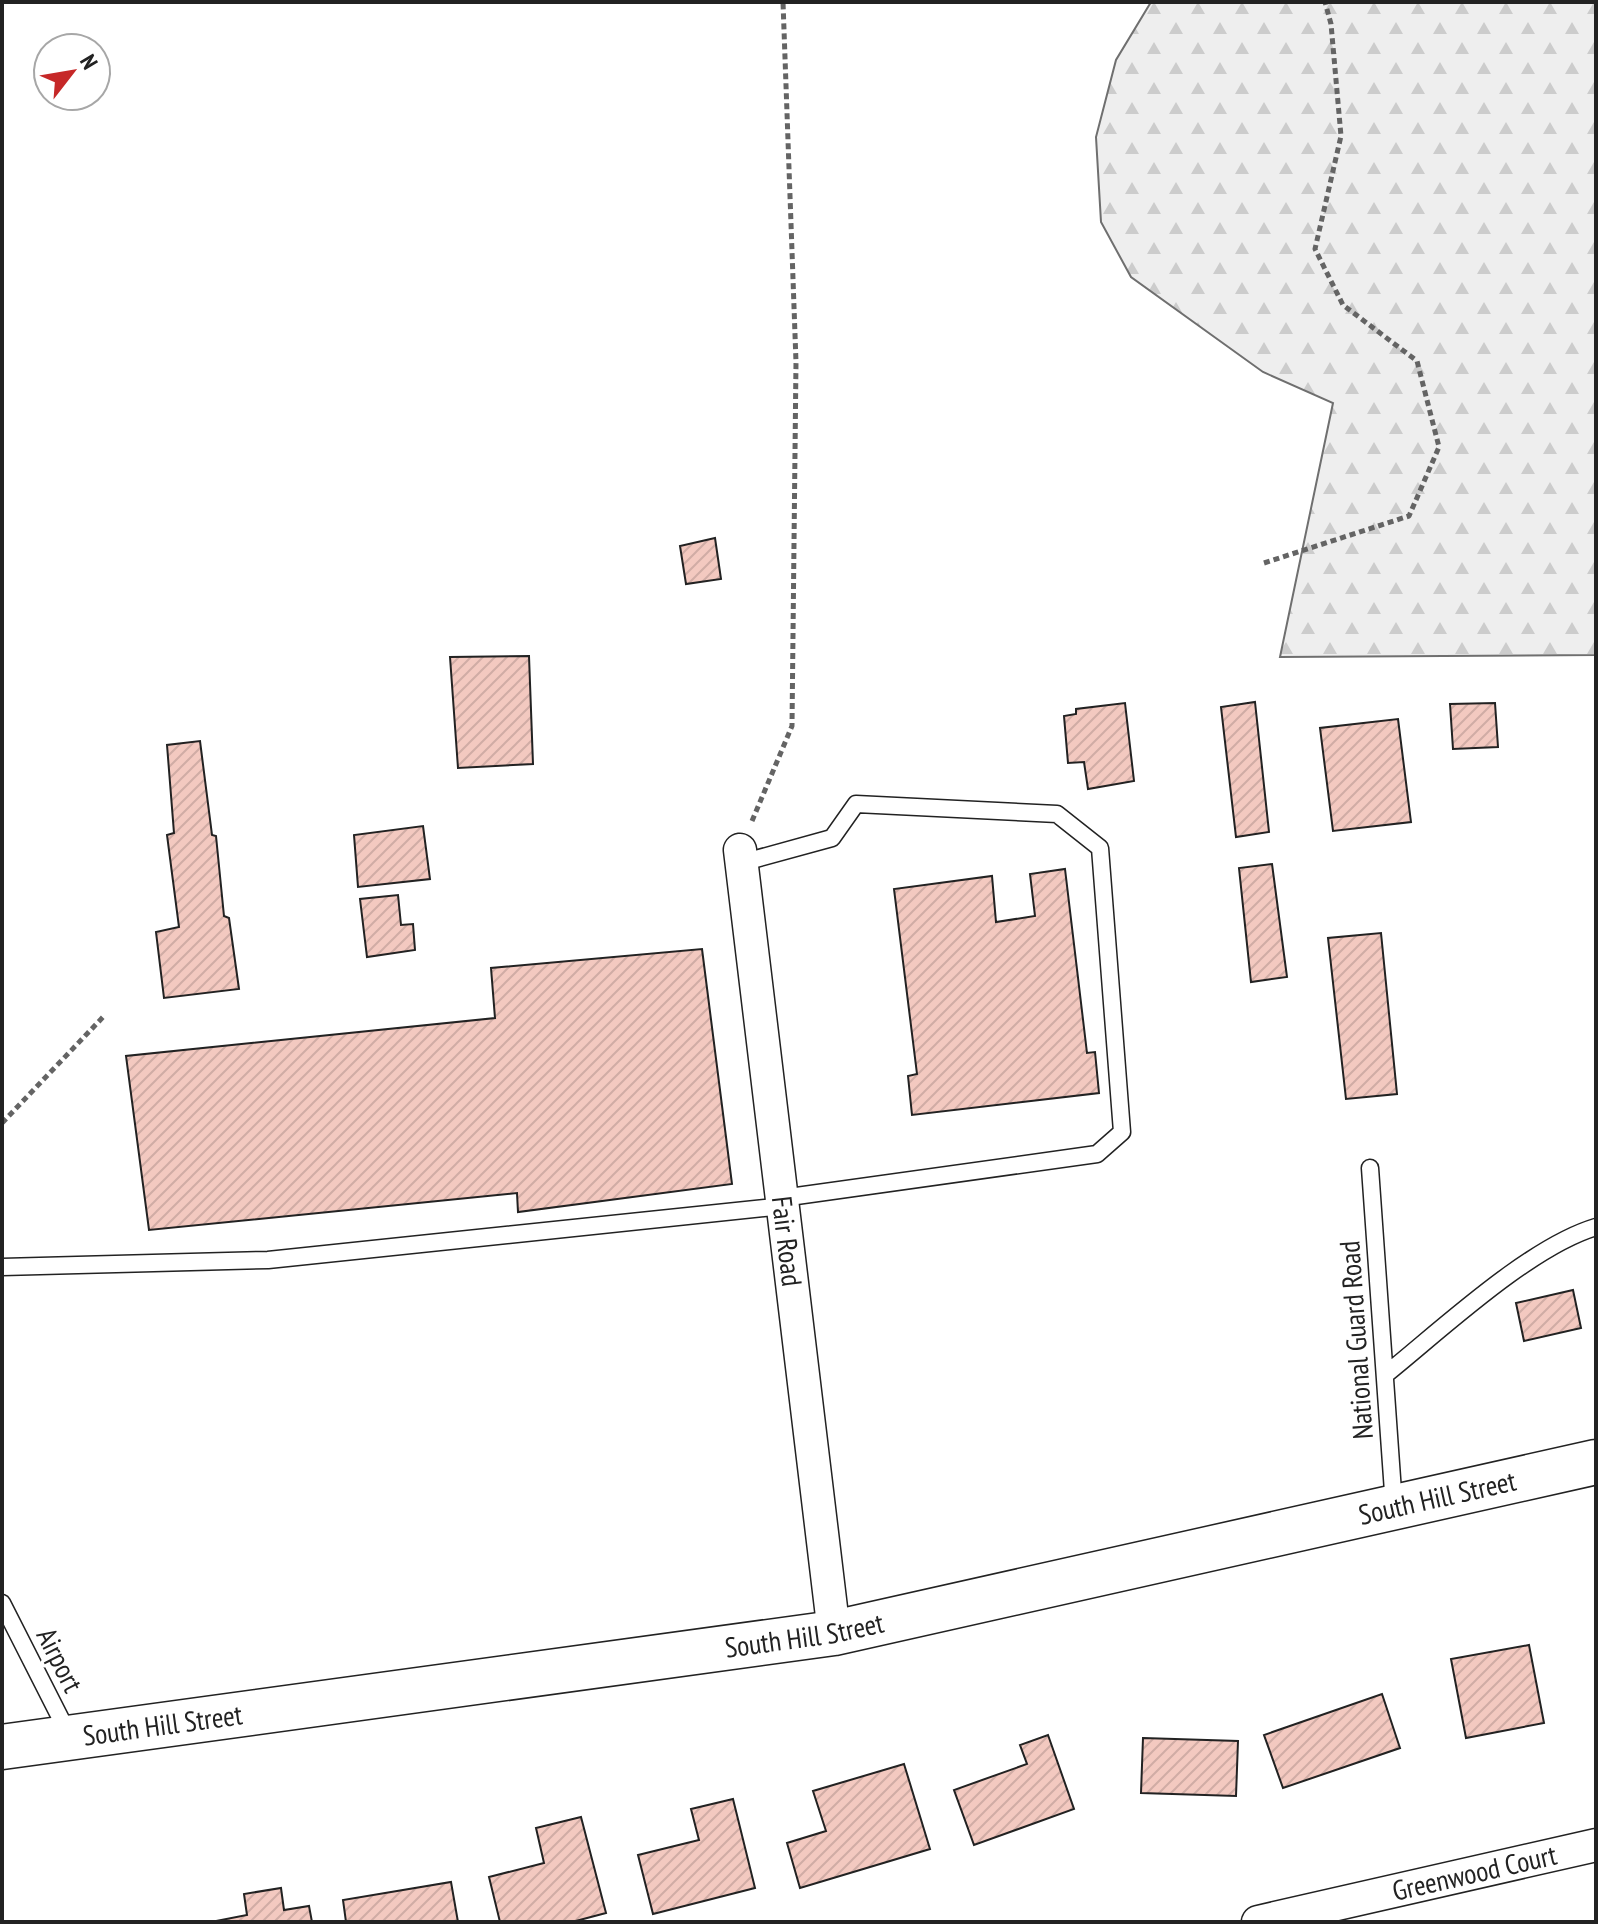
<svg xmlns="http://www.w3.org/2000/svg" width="1598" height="1924" font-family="'PT Sans Narrow',sans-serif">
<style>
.forest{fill:url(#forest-firs);stroke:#6f6f6f;stroke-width:2}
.building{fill:url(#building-hatch);stroke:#222;stroke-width:2}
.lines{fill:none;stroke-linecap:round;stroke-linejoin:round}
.service-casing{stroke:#222;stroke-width:19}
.minor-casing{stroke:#222;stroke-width:35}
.primary-casing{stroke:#222;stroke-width:47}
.path{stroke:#646464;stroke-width:5;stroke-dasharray:6 4;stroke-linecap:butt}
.service{stroke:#fff;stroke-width:16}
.minor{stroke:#fff;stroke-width:32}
.primary{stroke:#fff;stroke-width:44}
.labels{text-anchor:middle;stroke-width:6;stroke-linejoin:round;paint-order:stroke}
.street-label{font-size:28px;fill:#222;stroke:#fff}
</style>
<defs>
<pattern id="forest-firs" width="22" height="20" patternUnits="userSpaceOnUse" patternTransform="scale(2)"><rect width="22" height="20" fill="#eee"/><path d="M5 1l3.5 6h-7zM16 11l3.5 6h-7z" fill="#ccc"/></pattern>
<pattern id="building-hatch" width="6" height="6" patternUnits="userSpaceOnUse" patternTransform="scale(2)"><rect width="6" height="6" fill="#f3c9c0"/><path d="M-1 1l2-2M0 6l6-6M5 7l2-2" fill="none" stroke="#d0aca5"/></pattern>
</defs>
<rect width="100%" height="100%" fill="#fff"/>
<path class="forest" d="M1151,2H1596V655L1280,657L1333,403L1263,372L1131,277L1101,222L1096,137L1116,60Z"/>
<path class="building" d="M715,538L721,579L686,584L680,546Z
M529,656L533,764L458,768L450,657Z
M1255,702L1269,832L1236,837L1221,707Z
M1125,703L1134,781L1088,789L1084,762L1068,763L1064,716L1076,714V709Z
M1495,703L1498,747L1453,749L1450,704Z
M1398,719L1411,822L1333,831L1320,728Z
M200,741L212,835L216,836L224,916L229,918L239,989L164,998L156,932L179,927L167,835L174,833L167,745Z
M423,826L430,879L358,887L354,835Z
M1272,864L1287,977L1251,982L1239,868Z
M1065,869L1087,1053L1095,1052L1099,1093L912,1115L908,1076L917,1074L894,889L992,876L996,922L1035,916L1030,874Z
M398,895L401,925L413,924L415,950L367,957L360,899Z
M1381,933L1397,1094L1346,1099L1328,938Z
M702,949L732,1184L518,1212L517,1193L149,1230L126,1056L495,1018L491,968Z
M1573,1290L1581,1328L1524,1341L1516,1303Z
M1529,1645L1544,1723L1466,1738L1451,1659Z
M1382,1694L1400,1748L1283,1788L1264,1735Z
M1048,1735L1074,1809L974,1845L954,1790L1027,1764L1020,1745Z
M1143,1738L1238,1741L1236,1796L1141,1793Z
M904,1764L930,1849L800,1888L787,1843L826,1831L813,1791Z
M733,1799L755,1888L653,1914L638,1855L699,1840L691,1809Z
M581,1817L606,1913L572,1922H500L489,1877L544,1863L536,1828Z
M451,1882L458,1922H346L343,1900Z
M281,1888L284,1910L309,1906L312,1922H211L247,1915L244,1894Z"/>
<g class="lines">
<defs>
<path id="service" d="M741,863L832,838L856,804L1057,814L1100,848L1122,1132L1097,1154L782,1198
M1370,1168L1394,1506
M2,1267L268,1260L783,1206
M1385,1375C1441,1330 1529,1247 1596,1227
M2,1603L69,1735"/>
<g id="minor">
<path id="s1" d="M740,850L834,1633"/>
<path id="s2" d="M1258,1922L1596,1845"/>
</g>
<g id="primary">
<path id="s3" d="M2,1747L834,1633L1596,1462"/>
</g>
</defs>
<use href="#service" class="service-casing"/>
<use href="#minor" class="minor-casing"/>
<use href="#primary" class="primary-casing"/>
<path class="path" d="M1264,563L1409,516L1439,447L1417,361L1343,305L1315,249L1341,136L1331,24L1325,2
M752,821L792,726L796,362L783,2
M2,1123L104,1016"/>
<use href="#service" class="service"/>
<use href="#minor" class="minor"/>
<use href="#primary" class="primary"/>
</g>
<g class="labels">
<g class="street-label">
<text dy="10" stroke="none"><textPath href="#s1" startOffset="394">Fair Road</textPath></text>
<text transform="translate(1356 1340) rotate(-94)" y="10">National Guard Road</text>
<text dy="10" stroke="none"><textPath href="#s3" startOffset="1458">South Hill Street</textPath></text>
<text dy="10" stroke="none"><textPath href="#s3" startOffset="810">South Hill Street</textPath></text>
<text transform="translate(60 1660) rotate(63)" y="10">Airport</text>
<text dy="10" stroke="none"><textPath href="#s3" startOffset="162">South Hill Street</textPath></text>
<text dy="10" stroke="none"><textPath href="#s2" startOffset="222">Greenwood Court</textPath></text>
</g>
</g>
<rect width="1598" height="1924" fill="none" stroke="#222222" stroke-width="8"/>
<g transform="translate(72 72) rotate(59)"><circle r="38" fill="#ffffff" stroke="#a7a7a7" stroke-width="2"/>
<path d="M0-6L14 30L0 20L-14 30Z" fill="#c62828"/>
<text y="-12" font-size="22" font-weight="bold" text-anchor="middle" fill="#222222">N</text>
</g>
</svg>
